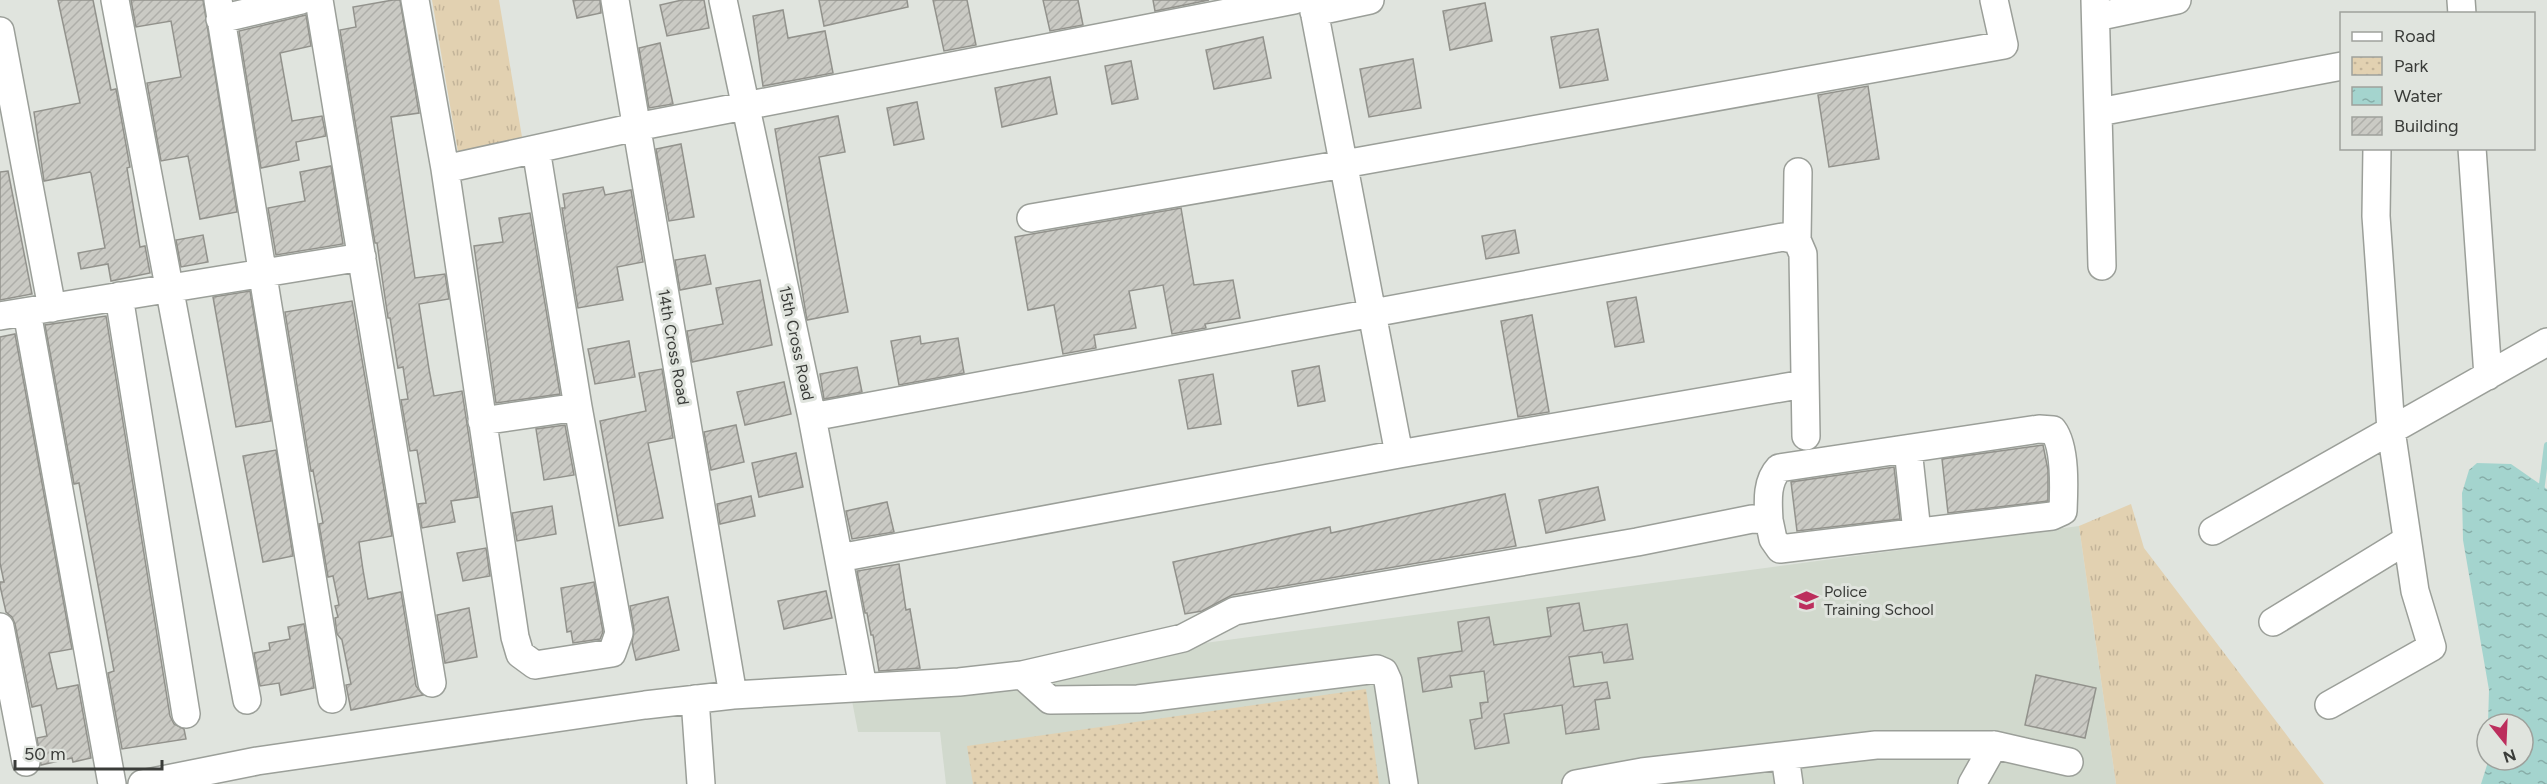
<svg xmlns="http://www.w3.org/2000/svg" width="2547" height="784" font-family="Figtree,sans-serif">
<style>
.built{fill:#d1d9cd}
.grass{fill:url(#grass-tufts)}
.park{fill:url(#park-dots)}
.water{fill:url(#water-ripples)}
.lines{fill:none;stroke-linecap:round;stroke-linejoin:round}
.stream{stroke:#a4d4ce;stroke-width:6}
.building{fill:url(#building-hatch);stroke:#92928c;stroke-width:1.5}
.minor-casing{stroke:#9b9f99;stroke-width:30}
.minor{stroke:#fff;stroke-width:27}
.labels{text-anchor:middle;stroke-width:6;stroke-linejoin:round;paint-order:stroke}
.street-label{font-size:16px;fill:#3a3c39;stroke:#e0e4de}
.poi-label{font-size:16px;fill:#3a3c39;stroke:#e0e4de;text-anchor:start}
</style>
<defs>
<pattern id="grass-tufts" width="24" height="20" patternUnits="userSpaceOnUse" patternTransform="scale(1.5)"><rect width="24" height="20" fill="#e2d1b1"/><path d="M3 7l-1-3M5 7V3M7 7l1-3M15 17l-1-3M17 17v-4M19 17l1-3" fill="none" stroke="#c3b499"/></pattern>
<pattern id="park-dots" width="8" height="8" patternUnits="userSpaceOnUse" patternTransform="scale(1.5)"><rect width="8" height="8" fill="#e2d1b1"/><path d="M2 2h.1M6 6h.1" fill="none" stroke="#c3b499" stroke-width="1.8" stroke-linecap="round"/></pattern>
<pattern id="water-ripples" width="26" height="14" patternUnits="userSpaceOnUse" patternTransform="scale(1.5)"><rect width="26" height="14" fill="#a4d4ce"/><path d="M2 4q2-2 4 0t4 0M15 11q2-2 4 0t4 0" fill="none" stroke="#87ada8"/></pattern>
<pattern id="building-hatch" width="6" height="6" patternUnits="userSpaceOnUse" patternTransform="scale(1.5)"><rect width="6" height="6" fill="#cacac4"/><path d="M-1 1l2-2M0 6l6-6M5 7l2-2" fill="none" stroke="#aeaea9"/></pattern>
</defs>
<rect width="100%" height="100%" fill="#e0e4de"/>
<path class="built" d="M2079,526L2116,784H946L940,732H858L848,680L965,675Z"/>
<path class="grass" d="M432,0H499L523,143L459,158Z
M2131,504L2144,548L2324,784H2116L2079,526Z"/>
<path class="park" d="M1366,689L1379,784H973L967,746Z"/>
<path class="water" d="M2477,463L2511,464L2547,489V784H2481L2487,765V753V760H2523V724H2488L2489,690L2463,540L2462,493L2469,470Z"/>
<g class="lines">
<path class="stream" d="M2541,492L2547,445"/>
</g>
<path class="building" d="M58,0H93L111,90L116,89L130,167L127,168L140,247L145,246L150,273L111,281L108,264L81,269L78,253L105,248L91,173L90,172L44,181L34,112L80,103Z
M131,0H203L237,212L200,219L188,156L161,161L147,83L181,77L171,21L136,27Z
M393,0H400L419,113L391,117L415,278L445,274L449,299L419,304L429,369L434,396L462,391L478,497L451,501L455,522L422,528L418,504L426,503L417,450L410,451L401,400L408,399L403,367L398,368L390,318H388L377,243H375L340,30L356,27L353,7Z
M573,0H600L601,13L577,18Z
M682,0H704L709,28L667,36L660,5Z
M819,0H907L908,7L824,26Z
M933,0H967L976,45L944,51Z
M1043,0H1078L1083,25L1050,31Z
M1153,0H1209L1155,11Z
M1485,3L1492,41L1450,50L1443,11Z
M783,10L788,38L825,31L833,73L763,86L753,16Z
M306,15L311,46L280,53L292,121L322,116L326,136L296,142L299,160L261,168L239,31Z
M1598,29L1608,80L1560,88L1551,37Z
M1263,37L1271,78L1214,89L1206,50Z
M660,43L673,104L649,108L639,48Z
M1413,59L1421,108L1369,117L1360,69Z
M1131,61L1138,99L1112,104L1105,66Z
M1050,77L1057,114L1002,127L995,88Z
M1868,86L1879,159L1829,167L1818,95Z
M917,102L924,139L894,145L887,108Z
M838,116L845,152L819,157L848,312L807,320L775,129Z
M681,144L694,217L669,221L656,149Z
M331,166L343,244L276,255L268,208L305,201L300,172Z
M8,171L32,294L0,300V172Z
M603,187L605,195L631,190L643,262L617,267L623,300L578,308L562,208H565L563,194Z
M1181,208L1194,285L1233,280L1240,318L1205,324L1206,328L1172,334L1163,285L1129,291L1136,328L1094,335L1096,348L1063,354L1054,305L1028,310L1015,237Z
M530,213L560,394L496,403L474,246L503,242L499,218Z
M1515,230L1519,253L1486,259L1482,236Z
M203,235L208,262L181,267L176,240Z
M705,255L711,284L680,290L675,260Z
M760,280L772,345L692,362L687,331L723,324L716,288Z
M250,291L271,421L236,427L213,297Z
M1636,297L1644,342L1615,347L1607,302Z
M352,301L392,536L359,542L363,570L368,599L401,592L416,686L423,695L351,710L346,685L351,684L342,640L337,634L335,618L338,617L335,606L339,605L333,576L328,577L319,524L323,523L313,470L311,471L285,312Z
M1532,315L1549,412L1518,417L1501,321Z
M106,316L170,716L174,724L184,729L186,739L122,749L108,673L114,671L109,644L79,483L74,484L45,325Z
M15,334L72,649L49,653L57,689L78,685L91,758L73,762L72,758L41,765L37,738L47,736L41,705L32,707L15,624L12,617L6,612L0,586V582H4L0,563V337Z
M920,336L921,344L958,338L964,373L899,385L891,341Z
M629,341L635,377L595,384L588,349Z
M1319,366L1325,401L1298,406L1292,371Z
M857,367L862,392L824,399L820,374Z
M662,369L673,438L648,443L663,518L619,526L600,421L646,411L639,373Z
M1213,374L1221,424L1188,429L1179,380Z
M784,382L791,414L745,425L737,392Z
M565,425L574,475L544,480L536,429Z
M736,425L744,462L711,470L704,432Z
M2043,445L2048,470V501L1948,513L1942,459Z
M276,450L293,556L263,562L243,456Z
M796,453L803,487L759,497L752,463Z
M1894,467L1900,519L1797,531L1791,482Z
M1598,487L1605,520L1546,533L1539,500Z
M1505,494L1516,546L1232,595L1202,611L1185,614L1173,562L1330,527L1331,533Z
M751,496L755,516L720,524L717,504Z
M887,502L894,532L852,539L846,511Z
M552,506L556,534L517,541L512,513Z
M486,548L490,576L463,581L457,553Z
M899,564L906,610L910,609L920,668L879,671L873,635H871L867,613H865L857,571Z
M594,582L603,632L600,639L573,643L571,631L567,632L561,588Z
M826,591L832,618L784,629L778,601Z
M668,597L679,650L636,660L632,643L634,630L630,606Z
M1579,603L1584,631L1627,624L1633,659L1604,663L1602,652L1569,657L1574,687L1607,682L1610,698L1595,700L1599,729L1566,734L1562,705L1504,714L1509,743L1475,749L1470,720L1482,718L1480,703L1488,702L1484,671L1450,676L1452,687L1423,692L1418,658L1462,651L1458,622L1489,617L1494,645L1551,636L1547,608Z
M469,608L477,657L445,663L437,615Z
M304,624L314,688L281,695L279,683L260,686L254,653L270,650L269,643L290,639L288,627Z
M2036,675L2096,688L2085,738L2025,725Z"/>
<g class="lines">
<defs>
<path id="minor" d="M115,0L247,700
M218,0L332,699
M319,0L432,683
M415,0L445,169L515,637L520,654L535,665L612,653L619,633L578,407L536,149
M615,0L733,695
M723,0L812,417L863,687
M1312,0L1399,454
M2095,0L2102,266
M2461,0L2462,14
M1314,12L1370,0
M2096,17L2177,0
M220,19L301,0
M0,31L52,308
M2099,112L2342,66
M2472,148L2488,376
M445,169L636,127L1294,0
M1031,218L1344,164L2004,45L1994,0
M1797,240L1798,172
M119,296L186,714
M27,312L112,784
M0,316L362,257
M812,417L1783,237L1797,240L1803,254L1806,436
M482,421L578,407
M1908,449L1917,532
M2213,531L2547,342
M839,558L1399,454L1804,384
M2273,622L2407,540
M0,627L26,762
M1022,675L1050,700L1138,699L1377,669L1384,672L1388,681L1404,784
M695,699L701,784
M2329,705L2432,647L2415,591L2391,430L2376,216L2377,148
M1785,756L1789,784
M142,784L257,761L645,705L733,695L959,682L1022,675L1183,638L1235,611L1637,542L1752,519L1769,520L1773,539L1780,549L2052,516L2063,511C2064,489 2066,447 2053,430L2039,429L1779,468C1766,482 1768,502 1769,520
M1576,784L1642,772L1876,745H1994L2069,762
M1972,784L1994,745"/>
</defs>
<use href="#minor" class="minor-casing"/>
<use href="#minor" class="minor"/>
</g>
<defs>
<symbol id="university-bare" viewBox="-9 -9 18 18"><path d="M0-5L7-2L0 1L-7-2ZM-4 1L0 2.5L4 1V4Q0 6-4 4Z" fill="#bc2e5d" stroke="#e0e4de" stroke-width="2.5" paint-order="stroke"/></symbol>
</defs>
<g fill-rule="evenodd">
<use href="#university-bare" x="1790" y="584" width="33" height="33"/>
</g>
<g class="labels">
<g class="street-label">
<text transform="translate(797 343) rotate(78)" y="6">15th Cross Road</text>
<text transform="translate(674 347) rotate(80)" y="6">14th Cross Road</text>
</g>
<g class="poi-label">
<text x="1824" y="597">Police<tspan x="1824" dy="18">Training School</tspan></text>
</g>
</g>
<rect x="2340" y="12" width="195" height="138" fill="#e0e4de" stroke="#9ea19c" stroke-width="1.5"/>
<rect x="2352" y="32" width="30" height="9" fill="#ffffff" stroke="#9ea19c" stroke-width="1.5"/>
<text x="2394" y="42" font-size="18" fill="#3a3c39">Road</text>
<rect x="2352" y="57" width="30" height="18" fill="url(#park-dots)" stroke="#9ea19c" stroke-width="1.5"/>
<text x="2394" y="72" font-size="18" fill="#3a3c39">Park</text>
<rect x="2352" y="87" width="30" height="18" fill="url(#water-ripples)" stroke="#9ea19c" stroke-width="1.5"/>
<text x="2394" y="102" font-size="18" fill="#3a3c39">Water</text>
<rect x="2352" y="117" width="30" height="18" fill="url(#building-hatch)" stroke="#9ea19c" stroke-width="1.5"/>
<text x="2394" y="132" font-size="18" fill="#3a3c39">Building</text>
<g transform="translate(2505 742) rotate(162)"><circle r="28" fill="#e0e4de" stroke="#9ea19c" stroke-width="1.5"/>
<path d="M0-4.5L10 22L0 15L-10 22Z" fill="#bc2e5d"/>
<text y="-9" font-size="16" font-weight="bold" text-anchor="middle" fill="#3a3c39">N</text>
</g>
<path d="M15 760v9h147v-9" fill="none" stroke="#3a3c39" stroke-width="3"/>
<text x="24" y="760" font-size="18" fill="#3a3c39" stroke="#e0e4de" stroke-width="4.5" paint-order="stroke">50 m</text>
</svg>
